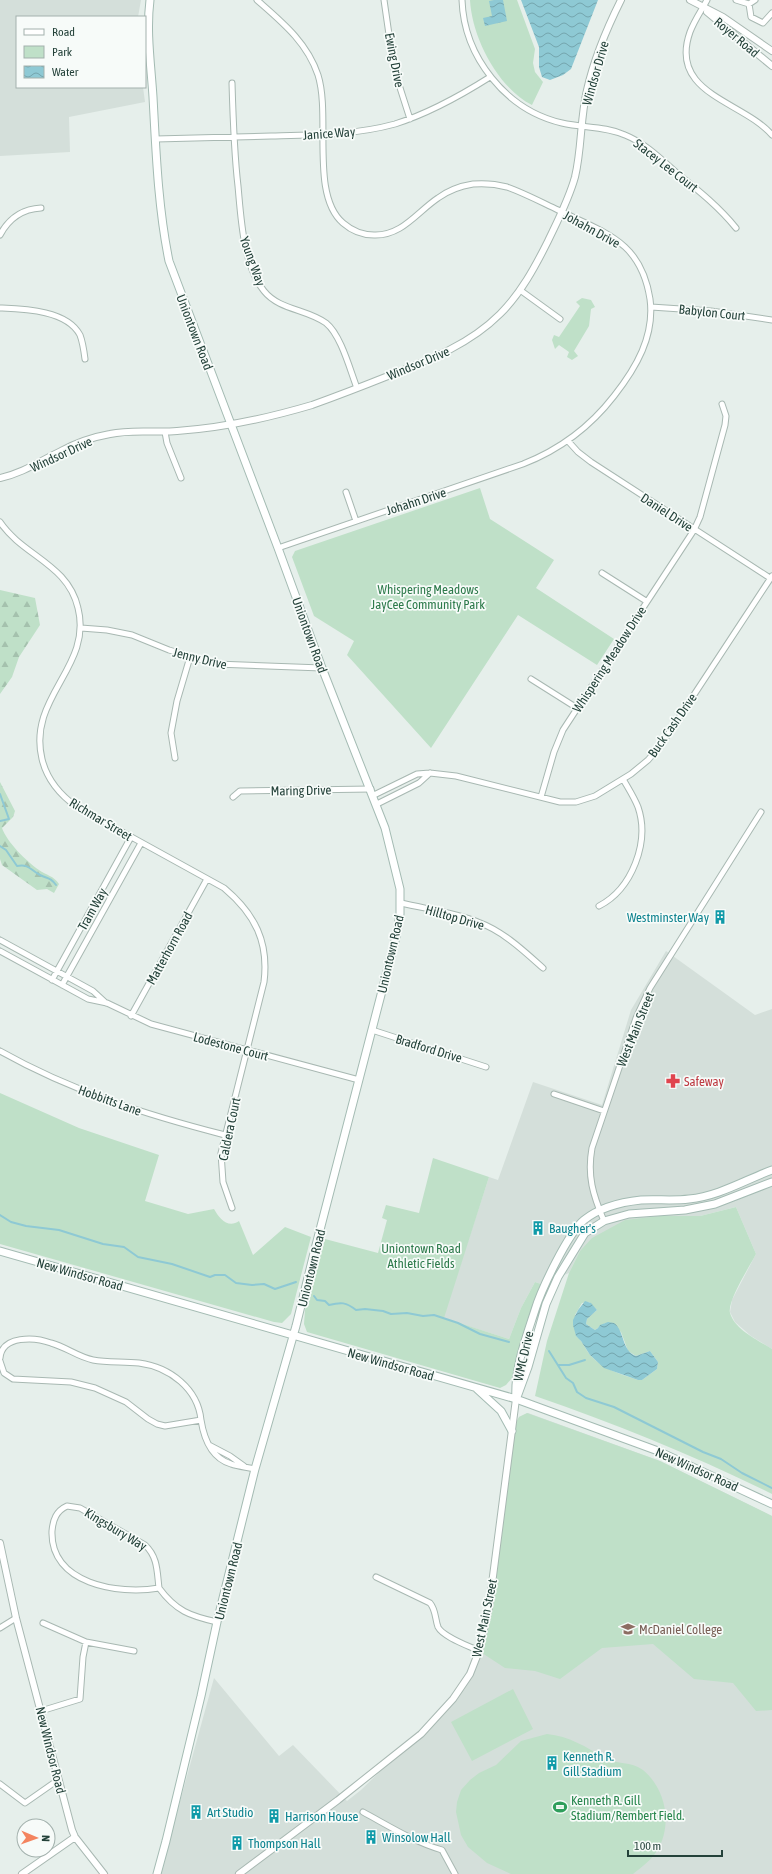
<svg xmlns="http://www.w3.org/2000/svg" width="772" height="1874" font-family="'Asap Condensed',sans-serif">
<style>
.built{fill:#d4dfda}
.green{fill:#bfe0c8;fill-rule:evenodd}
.forest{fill:url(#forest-firs)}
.water{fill:url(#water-waves)}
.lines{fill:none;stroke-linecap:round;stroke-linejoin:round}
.stream{stroke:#8ec9d4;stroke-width:2}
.minor-casing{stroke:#a8b8b2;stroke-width:7}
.tertiary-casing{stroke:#a8b8b2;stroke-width:8}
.secondary-casing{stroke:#a4bbb3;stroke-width:9}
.minor{stroke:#fff;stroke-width:5}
.tertiary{stroke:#fff;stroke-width:6}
.secondary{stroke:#fff;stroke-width:7}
.labels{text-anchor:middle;stroke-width:3.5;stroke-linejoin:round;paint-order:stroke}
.street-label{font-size:13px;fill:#24423a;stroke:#f7fbf9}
.park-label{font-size:13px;fill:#2d7a4b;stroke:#f7fbf9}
.culture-label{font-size:13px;fill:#0d838f;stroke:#f7fbf9;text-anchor:start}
.health-label{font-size:13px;fill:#be3a42;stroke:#f7fbf9;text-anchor:start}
.education-label{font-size:13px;fill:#785e54;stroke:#f7fbf9;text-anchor:start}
.leisure-label{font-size:13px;fill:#27864d;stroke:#f7fbf9;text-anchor:start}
</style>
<defs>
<pattern id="forest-firs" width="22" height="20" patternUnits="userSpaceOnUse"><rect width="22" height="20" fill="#bfe0c8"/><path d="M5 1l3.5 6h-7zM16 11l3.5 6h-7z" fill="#a4c1ad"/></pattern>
<pattern id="water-waves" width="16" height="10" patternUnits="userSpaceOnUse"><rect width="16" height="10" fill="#8ec9d4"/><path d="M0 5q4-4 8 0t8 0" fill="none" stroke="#74a5ad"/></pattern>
</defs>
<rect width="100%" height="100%" fill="#e6efeb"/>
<path class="built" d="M0,0H141L138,17H17V87H143L145,102L69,117L70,152L0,156Z
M666,951L755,1015L772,1009V1349L751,1336L735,1322L730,1312L732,1300L756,1254L736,1207L700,1216H660L580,1251L569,1273L541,1284L535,1282L521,1308L509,1339L443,1318L489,1177L498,1180L533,1082L602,1105L631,1010Z
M528,1413L660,1461L772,1516V1874H160L214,1678L279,1756L293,1745L347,1801L361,1790L449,1704L479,1651L519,1417Z"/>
<path class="green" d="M470,0H517L535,49L533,63L535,72L543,82L532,105C497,87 472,37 470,0Z
M582,298L591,300L595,307L591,309L589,326L574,351L578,356L572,360L567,357L569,352L559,345L555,349L552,340L554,335L559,337L580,306L576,302Z
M480,488L490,519L554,560L536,588L614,639L597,665L518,615L431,748L347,655L354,641L314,616L292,557L295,551Z
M0,1093L79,1128L159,1155L145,1201L188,1214L214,1209C219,1218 228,1229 239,1221L253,1255L285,1227L311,1237L291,1314L282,1323L274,1322L0,1244Z
M433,1158L489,1177L444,1318L509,1339L521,1308L535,1282L541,1284L533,1303L512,1378L506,1385L500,1388L307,1332L304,1324L305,1310L325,1239L378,1253L387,1220L382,1218L386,1205L419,1213Z
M736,1207L756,1254C750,1266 727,1301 730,1313C735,1330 758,1340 772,1349V1494C695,1456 616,1424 535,1396L547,1341L569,1273L580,1251L592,1238L625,1220L660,1216H700ZM589,1302L597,1310L587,1319L586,1324L595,1330L605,1323H611L621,1332L628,1351L636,1356L650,1351L658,1362L657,1369L642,1380H638C621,1374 604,1370 591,1356C585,1349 583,1341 576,1336L575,1315L582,1303Z
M527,1413L660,1461L772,1516V1710L756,1711L733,1683L694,1679L653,1644L602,1648L560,1679L535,1671L505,1668L479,1651L515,1424L519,1417Z
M513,1689L533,1729L472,1761L451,1722Z
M547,1734C569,1736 586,1747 605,1758C617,1765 631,1761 643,1770C666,1789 673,1825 657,1851C651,1860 642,1867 633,1874H511L487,1863L468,1847L461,1835L456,1812L457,1802L461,1790L470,1780L479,1773L496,1765L521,1741Z"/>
<path class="forest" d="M0,590L35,598L40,625L19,657L12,677L0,694Z
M0,782L15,811L13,817L2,828C7,842 26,861 39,870C46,875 54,876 59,884L54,893L47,889L37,890L2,865L0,859Z"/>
<path class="water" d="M494,0H503L507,21L485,26L483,18L492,16L489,1Z
M521,0H598L571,69L563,75L550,80L542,77L539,67V47Z
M585,1301L591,1303L597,1310L587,1319L586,1324L595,1330L598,1328L600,1325L608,1322L614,1323C625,1331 621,1350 636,1356L650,1351L658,1362L657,1369L642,1380H638L604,1368L590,1355L581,1341L576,1336L573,1325V1320L578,1310Z"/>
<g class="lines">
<path class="stream" d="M0,794L9,819L0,821
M0,846L6,850L17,866C30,864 30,870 40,875C48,879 50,877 56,885
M0,1215L11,1222L26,1226L59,1230L103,1244L124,1247L138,1257L172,1264L210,1277L215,1275H225L236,1283L252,1285L264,1284L275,1289L296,1282
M314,1296L317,1300L325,1301L329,1305C341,1302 346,1302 356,1310L365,1309L383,1311L391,1314L407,1313L423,1316L434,1315L458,1323L480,1334L509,1342
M549,1351L566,1378L573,1383L577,1392L586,1398L614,1407L703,1452L721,1459L742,1473L772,1488
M558,1365H569L585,1360"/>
<defs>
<path id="minor" d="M257,0C282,22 307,42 318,75C331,116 310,195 343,223C351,230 362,235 374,235C402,236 417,212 438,198C449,190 460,186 473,184C485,183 496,184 507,187C524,193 541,202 558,210C580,221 606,230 625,247C639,260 647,280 650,299C655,336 636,368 614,396C590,427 559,450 523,464L278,548
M384,0L394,69L410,119
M462,0C464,57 506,110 562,123C583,128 605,126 625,135C645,143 661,159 678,174C699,191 719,207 736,228
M707,0C701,11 694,21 690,32C668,94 743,101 772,135
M736,0L749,4L755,0
M749,4L751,17L763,23L772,13
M232,83C233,118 234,152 238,186C241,218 243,265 264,291C279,310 307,309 326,323C341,335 350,370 357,388
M156,139C194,138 233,137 271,136C313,135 355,135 395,124C430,113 460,96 490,77
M0,235C9,218 22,209 41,208
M520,290L560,319
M651,307L711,311L772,320
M0,308C24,309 67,310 80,335C83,343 84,351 85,359
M165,432L167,443L181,478
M568,441L578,452L591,462L770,578
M346,492L356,521
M0,522C23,556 68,564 78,608C93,667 27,697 42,759C47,780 60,795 77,807L224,888C255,914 269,942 264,982L221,1153L223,1182L232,1208
M602,573L646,601
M81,628L107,630L132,635L169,650L216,664L322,668
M531,679L577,708
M175,758L171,733L177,701L190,657
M374,795L417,774L430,773L456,776L560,802H576L595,796L631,774L648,760L661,745L772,576
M233,797L240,791L371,789
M541,797L554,752L563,730L694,530L700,517L725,425L726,416L722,404
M377,804L419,783L430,773
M401,903C426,909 454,912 478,922C503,931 524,951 543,968
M599,906C632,889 650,842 638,807C634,797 628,788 623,779
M0,940L93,991L106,1003
M0,951L88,999L107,1003L151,1024L359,1080
M52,980L131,837
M62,985L141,843
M131,1016L207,879
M372,1030L486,1067
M0,1051C71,1091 147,1115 225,1135
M554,1094L604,1111
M604,1221C593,1195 587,1176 592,1148L636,1018L650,988L761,812
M0,1358C2,1335 35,1337 51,1343C66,1347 78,1357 93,1360C108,1363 124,1361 139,1363C170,1367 198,1389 201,1420L165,1426L157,1424L148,1419L126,1402L95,1388L71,1382L13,1379L4,1373L0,1361
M201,1420C204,1439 211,1458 231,1464C239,1467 247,1467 255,1469
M209,1445L230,1456L244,1466
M67,1506L80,1508L145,1545C158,1557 157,1572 159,1588C118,1595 50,1584 52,1531C53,1520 56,1511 67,1506Z
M376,1577L430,1603C436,1610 435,1619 438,1627C443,1637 469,1646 479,1651
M159,1588C176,1611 190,1616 217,1622
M43,1623L86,1642L134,1651
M0,1628L16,1618
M41,1711L80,1699L83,1657L86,1642
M0,1784L25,1803L58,1780
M363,1812C389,1826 414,1842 442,1850L455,1874"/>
<path id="tertiary" d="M690,0L723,17L772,51
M707,12L772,66
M0,478C23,473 40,461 61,451C76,443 93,437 110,434C132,429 155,433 177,431C222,428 268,418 312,405C337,396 363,386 388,376C429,360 469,345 500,314C521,293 535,267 548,241C558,220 569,199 575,177C582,148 580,119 587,90C594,59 607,28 621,0
M0,1543L16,1618L72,1830L75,1837L104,1874
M22,1874L75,1837
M239,1874L338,1800L421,1734L453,1699L470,1674L479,1651L489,1607L516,1399"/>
<path id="secondary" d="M150,0C146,32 151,65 153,97C156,152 158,207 169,261L278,548L322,668L385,828L400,889V914L396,937L315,1249L296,1326L255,1469L217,1622L201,1696L166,1841L157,1874
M0,1251L516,1399L658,1451L772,1504
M477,1389L501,1411L512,1431
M517,1397L528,1367L546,1304L558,1277L585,1233L604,1221L629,1214L685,1210L715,1204L772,1182
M516,1399C514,1369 526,1338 535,1310C541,1290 568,1233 584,1220C599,1208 622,1202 641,1200C657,1199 673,1201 689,1199C719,1196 745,1180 772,1170"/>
</defs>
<use href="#minor" class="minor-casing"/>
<use href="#tertiary" class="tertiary-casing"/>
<use href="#secondary" class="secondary-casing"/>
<use href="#minor" class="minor"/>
<use href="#tertiary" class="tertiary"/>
<use href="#secondary" class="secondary"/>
</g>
<defs>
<symbol id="building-bare" viewBox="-9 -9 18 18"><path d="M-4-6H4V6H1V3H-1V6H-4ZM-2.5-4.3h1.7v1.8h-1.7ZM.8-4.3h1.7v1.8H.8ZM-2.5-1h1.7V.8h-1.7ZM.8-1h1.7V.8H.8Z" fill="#0f9aa8" stroke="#f7fbf9" stroke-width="2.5" paint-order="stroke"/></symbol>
<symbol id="pharmacy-bare" viewBox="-9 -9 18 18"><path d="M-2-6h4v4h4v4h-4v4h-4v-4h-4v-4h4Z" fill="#e0444e" stroke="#f7fbf9" stroke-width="2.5" paint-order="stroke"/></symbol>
<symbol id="university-bare" viewBox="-9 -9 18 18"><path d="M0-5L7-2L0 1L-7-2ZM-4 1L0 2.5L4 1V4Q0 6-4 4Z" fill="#8d6e63" stroke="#f7fbf9" stroke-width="2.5" paint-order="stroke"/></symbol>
<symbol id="stadium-bare" viewBox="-9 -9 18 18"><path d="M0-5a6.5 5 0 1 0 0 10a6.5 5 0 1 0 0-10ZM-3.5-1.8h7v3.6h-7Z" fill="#2e9e5b" stroke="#f7fbf9" stroke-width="2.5" paint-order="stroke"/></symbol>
</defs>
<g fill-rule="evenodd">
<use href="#building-bare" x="710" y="907" width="20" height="20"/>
<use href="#pharmacy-bare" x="663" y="1071" width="20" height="20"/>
<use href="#building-bare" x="528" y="1218" width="20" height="20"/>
<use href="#university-bare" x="618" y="1619" width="20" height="20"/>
<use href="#building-bare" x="542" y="1753" width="20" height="20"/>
<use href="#stadium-bare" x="550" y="1797" width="20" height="20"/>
<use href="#building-bare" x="186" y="1802" width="20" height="20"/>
<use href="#building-bare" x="264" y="1806" width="20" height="20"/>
<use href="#building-bare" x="361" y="1827" width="20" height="20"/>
<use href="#building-bare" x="227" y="1833" width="20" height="20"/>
</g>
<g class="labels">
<g class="street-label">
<text transform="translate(737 37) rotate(40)" y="5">Royer Road</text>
<text transform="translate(395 60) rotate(79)" y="5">Ewing Drive</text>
<text transform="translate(595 73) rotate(-74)" y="5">Windsor Drive</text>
<text transform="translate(329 133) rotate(-4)" y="5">Janice Way</text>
<text transform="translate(666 165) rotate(38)" y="5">Stacey Lee Court</text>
<text transform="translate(592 229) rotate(29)" y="5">Johahn Drive</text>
<text transform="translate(253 261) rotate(70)" y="5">Young Way</text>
<text transform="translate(712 312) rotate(6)" y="5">Babylon Court</text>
<text transform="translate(195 332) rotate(69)" y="5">Uniontown Road</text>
<text transform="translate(418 363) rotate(-23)" y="5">Windsor Drive</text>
<text transform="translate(61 454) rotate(-25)" y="5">Windsor Drive</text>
<text transform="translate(416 501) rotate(-18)" y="5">Johahn Drive</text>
<text transform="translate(667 512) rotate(33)" y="5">Daniel Drive</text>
<text transform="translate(310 635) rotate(70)" y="5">Uniontown Road</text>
<text transform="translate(200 658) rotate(14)" y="5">Jenny Drive</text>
<text transform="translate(609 659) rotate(-57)" y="5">Whispering Meadow Drive</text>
<text transform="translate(672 725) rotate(-55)" y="5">Buck Cash Drive</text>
<text transform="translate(301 790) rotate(-1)" y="5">Maring Drive</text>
<text transform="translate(101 819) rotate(31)" y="5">Richmar Street</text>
<text transform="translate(92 909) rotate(-61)" y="5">Tram Way</text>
<text transform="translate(455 917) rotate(16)" y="5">Hilltop Drive</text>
<text transform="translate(169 948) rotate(-61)" y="5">Matterhorn Road</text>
<text transform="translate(390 954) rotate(-77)" y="5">Uniontown Road</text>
<text transform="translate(635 1029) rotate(-68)" y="5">West Main Street</text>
<text transform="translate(231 1046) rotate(15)" y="5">Lodestone Court</text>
<text transform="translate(429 1048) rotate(17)" y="5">Bradford Drive</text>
<text transform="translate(110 1100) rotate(20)" y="5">Hobbitts Lane</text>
<text transform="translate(229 1129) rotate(-78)" y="5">Caldera Court</text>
<text transform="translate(311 1268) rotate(-76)" y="5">Uniontown Road</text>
<text transform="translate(80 1274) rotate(16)" y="5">New Windsor Road</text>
<text transform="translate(523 1356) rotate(-77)" y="5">WMC Drive</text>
<text transform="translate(391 1364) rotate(16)" y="5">New Windsor Road</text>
<text transform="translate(697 1469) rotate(24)" y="5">New Windsor Road</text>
<text transform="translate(116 1529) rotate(31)" y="5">Kingsbury Way</text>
<text transform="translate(228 1581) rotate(-76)" y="5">Uniontown Road</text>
<text transform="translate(484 1618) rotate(-78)" y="5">West Main Street</text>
<text transform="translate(51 1750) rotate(76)" y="5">New Windsor Road</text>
</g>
<g class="park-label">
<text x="428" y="594">Whispering Meadows<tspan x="428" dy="15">JayCee Community Park</tspan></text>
<text x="421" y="1253">Uniontown Road<tspan x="421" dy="15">Athletic Fields</tspan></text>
</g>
<g class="culture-label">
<text x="709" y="922" text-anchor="end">Westminster Way</text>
<text x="549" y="1233">Baugher's</text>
<text x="563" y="1761">Kenneth R.<tspan x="563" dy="15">Gill Stadium</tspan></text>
<text x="207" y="1817">Art Studio</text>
<text x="285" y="1821">Harrison House</text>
<text x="382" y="1842">Winsolow Hall</text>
<text x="248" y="1848">Thompson Hall</text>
</g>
<g class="health-label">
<text x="684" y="1086">Safeway</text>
</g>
<g class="education-label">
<text x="639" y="1634">McDaniel College</text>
</g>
<g class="leisure-label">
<text x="571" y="1805">Kenneth R. Gill<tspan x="571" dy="15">Stadium/Rembert Field.</tspan></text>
</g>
</g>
<rect x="16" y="16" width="130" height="72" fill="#f7fbf9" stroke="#a3b1ad"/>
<rect x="24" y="29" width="20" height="6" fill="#ffffff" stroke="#a3b1ad"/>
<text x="52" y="36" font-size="12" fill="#24423a">Road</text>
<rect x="24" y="46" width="20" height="12" fill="#bfe0c8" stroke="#a3b1ad"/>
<text x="52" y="56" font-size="12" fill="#24423a">Park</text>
<rect x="24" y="66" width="20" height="12" fill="url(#water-waves)" stroke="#a3b1ad"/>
<text x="52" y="76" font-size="12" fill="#24423a">Water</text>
<g transform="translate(36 1838) rotate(92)"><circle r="19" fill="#f7fbf9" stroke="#a3b1ad"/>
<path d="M0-3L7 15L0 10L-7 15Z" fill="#f4845f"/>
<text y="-6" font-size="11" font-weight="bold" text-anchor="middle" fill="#24423a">N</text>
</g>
<path d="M628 1850v6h94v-6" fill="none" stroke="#24423a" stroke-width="2"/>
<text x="634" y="1850" font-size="12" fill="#24423a" stroke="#f7fbf9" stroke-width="3" paint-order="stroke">100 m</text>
</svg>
